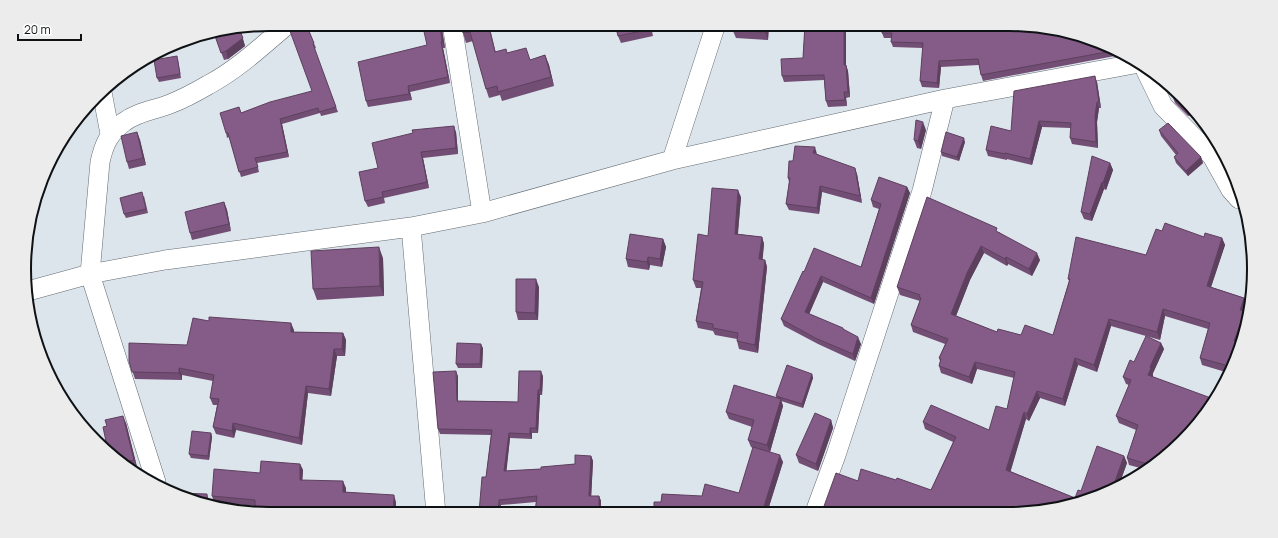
<svg xmlns="http://www.w3.org/2000/svg" width="1278" height="538" font-family="Manrope,sans-serif">
<style>
.lines{fill:none;stroke-linecap:round;stroke-linejoin:round}
.street-casing{stroke:#646c72;stroke-width:20}
.street{stroke:#fff;stroke-width:19}
.wall{fill:#724e74}
.shaded-wall{fill:#5d405e}
.building{fill:#855b87;stroke:#5d405e}
.rim{fill:none;stroke:#0f1215;stroke-width:2}
</style>
<rect width="100%" height="100%" fill="#dce4ec"/>
<g class="lines">
<defs>
<path id="street" d="M452,24L482,213
M1146,71L1163,106L1212,156L1231,190L1239,199
M102,92L110,134
M672,160L716,24
M411,227L436,514
M28,291L90,274L165,260L411,227L482,213L672,160L945,99L1134,64
M156,482L90,274L100,162C104,144 109,133 124,122C137,112 155,110 170,104C183,99 196,92 208,85C238,69 262,46 288,24
M815,512L836,455L922,191L945,99"/>
</defs>
<use href="#street" class="street-casing"/>
<use href="#street" class="street"/>
</g>
<path class="wall" d="M306,24L316,48L314,49L338,112L321,116L320,113L282,124L289,157L257,163L259,172L241,177L229,137L227,138L226,133L241,113L312,91Z
M461,24L496,52L507,53L530,60L545,55L549,65L554,86L502,101L500,95L489,98L486,89L473,41L466,43L463,33Z
M615,24H666V27L652,31L653,36L621,43L618,36Z
M734,24H769L768,40L736,38L733,31Z
M805,24H1009L1088,37L1120,55L983,81L981,75L979,65L941,67L939,88L922,87L920,81L923,48L893,47L891,42L892,38H884L882,33V28H850V30H846V65L848,71L850,97L846,98L847,106L828,107L826,101L824,80L784,82L782,76L803,58Z
M240,29L245,46L228,59L224,60L214,33Z
M442,29L445,48H443L450,83L410,92L412,100L368,107L366,101L427,45Z
M178,60L181,78L159,82L157,78Z
M1097,82L1101,108H1099L1097,122L1098,148L1072,144L1070,138L1071,128L1042,127L1032,165L1007,159V160L988,156L986,150L1011,131Z
M1168,84L1170,85L1193,115L1188,116L1175,103Z
M926,130L921,149L917,148L914,140Z
M1159,130L1201,157L1203,163L1188,176L1176,163L1174,157L1176,155L1161,136Z
M137,132L140,140L146,165L129,169L127,162Z
M456,132L458,154L423,158L429,188L384,198L385,203L368,207L365,201L378,168Z
M965,142L959,161L942,156L941,152Z
M817,154L857,174L862,203L822,192L819,214L789,210L786,204L789,182L788,178L793,161Z
M1224,154L1229,160L1230,166Z
M1110,163L1113,170L1106,190L1104,189L1092,221L1084,219L1081,212Z
M907,187L910,193L874,304L823,282L809,314L844,330L861,344L855,361L818,344L784,326L781,319L804,272L861,267L879,209L873,207L871,200Z
M144,196L148,213L126,218L124,214Z
M741,197L738,234L762,237L764,244L762,260H765L767,267L758,353L739,349L737,341V339L715,335L713,331L698,328L696,321L701,288H696L693,280L708,236Z
M224,202L227,210L231,231L192,240L190,233Z
M1162,231L1204,237L1222,238L1225,245L1211,287L1244,298L1247,305L1245,311L1246,313L1244,329L1239,342H1240L1241,346V348L1229,373L1202,365L1200,358L1208,329L1165,316L1160,340L1111,326L1097,372L1078,365L1065,406L1040,398L1029,421L1026,419L1010,471L1075,498L1081,491L1124,456L1127,463L1119,485L1041,512L858,481L931,490L953,442L925,429L923,422L989,430L1007,409L1014,378L977,369L972,384L941,373L939,366L940,361L939,358L945,344L913,332L911,325L920,301L900,295L897,287L999,232L1040,260L1032,276L1008,264L1007,266L984,253L970,280L956,316L997,332L1021,335H1053L1069,281L1068,279L1146,255Z
M663,239L666,247L662,267L650,265L649,270L628,267L626,259Z
M383,258L384,296L317,300L313,289Z
M539,287L538,320H518L516,312Z
M209,321L294,330V332L343,333L346,340L345,356H337L331,396L308,393L302,445L236,430L234,438L216,434L213,427L217,405H213L210,398L213,381L182,375V380L135,379L129,361L187,345Z
M1161,343L1164,349L1153,373V377L1213,404L1170,453L1144,469L1129,465L1127,458L1136,430L1119,423L1116,416L1129,385L1126,384L1123,377L1134,362Z
M483,348L482,368H458L456,364Z
M812,374L813,378L803,408L781,401L783,406L770,452L783,462L767,513L661,502L702,496L739,493L753,448L751,447L748,440L752,427L729,419L726,412L777,397L776,396Z
M458,376V401L518,402L543,376L542,395H540L538,433H532V439L510,438L506,471L541,469L575,464L591,456L593,461L591,496H599L601,501V513H535L536,502L501,505L486,477L491,435L440,434L438,429Z
M831,420L833,428L818,471L799,463L796,455Z
M126,423L137,467L130,469L120,463Z
M211,433L212,437L209,460L191,458L189,454Z
M300,464L303,470L302,480L346,488V492L396,502V514H269L257,512L255,506L214,502L212,496L260,473Z"/>
<path class="shaded-wall" d="M440,24L442,29L445,48L442,42Z
M488,24H489L498,62L495,52Z
M766,24H769L768,40L765,32Z
M844,24L846,30V71L844,65Z
M240,29L245,46L228,59L226,51Z
M441,42L443,48L450,83L448,77Z
M545,55L549,65L554,86L551,77Z
M939,61L941,67L939,88L937,83Z
M846,65L848,71L850,97L848,92Z
M1095,76L1097,82L1101,108L1099,102Z
M408,86L410,92L412,100L409,94Z
M844,92L846,98L847,106L845,100Z
M1097,102L1099,108L1097,122L1098,148L1096,142L1095,116Z
M280,119L282,124L289,157L287,152Z
M1039,121L1042,127L1032,165L1030,159Z
M923,122L926,130L921,149L918,141Z
M454,126L456,132L458,154L456,148Z
M137,132L140,140L146,165L143,158Z
M964,138L965,142L959,161L957,157Z
M815,147L817,154L813,153Z
M421,152L423,158L429,188L427,182Z
M1201,157L1203,163L1188,176L1186,171Z
M1110,163L1113,170L1106,190L1103,183Z
M855,168L857,174L862,203L860,196Z
M1102,182L1104,189L1092,221L1090,214Z
M820,186L822,192L819,214L817,208Z
M907,187L910,193L874,304L871,298Z
M738,190L741,197L737,241L735,234Z
M224,202L227,210L231,231L229,224Z
M762,237L764,244L762,267L759,259Z
M1222,238L1225,245L1209,293L1207,286Z
M663,239L666,247L662,267L660,259Z
M981,246L984,253L970,280L954,321L951,314L967,273Z
M379,247L383,258L384,296L380,286Z
M1037,253L1040,260L1032,276L1029,269Z
M648,257L650,265L649,270L647,262Z
M1006,257L1008,264L1007,266L1005,259Z
M765,260L767,267L758,353L755,345Z
M821,276L823,282L807,319L805,312Z
M536,279L539,287L538,320L535,313Z
M1244,298L1247,305L1245,311L1246,313L1244,329L1237,348L1234,341L1240,310Z
M1163,309L1165,316L1160,340L1157,332Z
M1109,319L1111,326L1097,372L1094,365Z
M291,323L294,330V339L291,332Z
M343,333L346,340L345,356L342,349Z
M858,337L861,344L855,361L853,354Z
M1240,342L1241,346V348L1236,359Z
M1161,343L1164,349L1153,373V374L1151,382L1148,375L1150,367Z
M481,344L483,348L482,368L480,364Z
M334,349L337,356L331,396L329,389Z
M1075,358L1078,365L1065,406L1063,399Z
M975,362L977,369L972,384L969,377Z
M179,368L182,375V380L179,373Z
M456,371L458,376V406L457,401Z
M541,371L543,376L542,395L540,390Z
M812,374L813,378L803,408L802,404Z
M306,386L308,393L302,445L299,438Z
M538,390L540,395L538,433L536,428Z
M1037,391L1040,398L1029,421L1027,414Z
M1211,398L1213,405L1204,415Z
M781,399L783,406L770,452L767,445Z
M1024,412L1026,419L1009,477L1006,470Z
M123,416L126,423L137,467L134,460Z
M831,420L833,428L818,471L816,464Z
M233,423L236,430L234,438L232,431Z
M530,428L532,433V439L530,434Z
M211,433L212,437L209,460L208,456Z
M509,433L510,438L506,476L504,471Z
M780,455L783,462L767,513H762Z
M591,456L593,461L591,501L589,496Z
M1124,456L1127,463L1119,485L1112,490Z
M300,464L303,470L302,487L300,480Z
M343,481L346,488V499L343,492Z
M207,494L208,498V504H207Z
M394,495L396,502V514H393Z
M599,496L601,501V513H599Z
M499,500L501,505L500,513H498Z"/>
<path class="building" d="M302,24H306L314,43L313,44L336,107L319,112L318,108L280,119L287,152L255,158L258,167L239,172L228,133H226L220,113L239,107L241,113L270,102L312,91L290,31L294,27Z
M434,24H440L442,42H441L448,77L408,86L409,94L366,101L358,62L427,45L423,27Z
M461,24H488L495,52L506,49L507,53L526,48L530,60L545,55L551,77L498,92L497,86L486,89L470,32L463,33Z
M615,24H650L651,29L618,36Z
M734,24H766L765,32L733,31Z
M805,24H848V25L844,24V65H846L848,92H844L845,100L826,101L824,75L782,76L781,59L803,58Z
M882,24H1009L1088,37L1112,51L981,75L978,59L939,61L937,83L920,81L923,43L891,42L892,33H882Z
M239,29L243,38L226,51L221,53L214,33Z
M177,56L180,74L157,78L154,60Z
M1095,76L1099,102H1097L1095,116L1096,142L1070,138L1071,123L1039,121L1030,159L1005,153V154L986,150L991,126L1011,131L1014,91Z
M1168,84L1170,85L1188,108L1186,109L1173,95Z
M916,120L923,122L918,141L914,140Z
M1168,123L1201,157L1186,171L1174,157L1178,153L1159,130Z
M454,126L456,148L421,152L427,182L382,192L383,197L365,201L359,172L378,168L372,143L413,133L412,130Z
M137,132L143,158L127,162L121,136Z
M946,132L964,138L957,157L941,152Z
M795,146L815,147L813,153L855,168L860,196L820,186L817,208L786,204L790,178H788L789,161H793Z
M1092,156L1110,163L1103,183L1102,182L1090,214L1081,212Z
M879,177L907,187L871,298L821,276L805,312L843,328V329L858,337L853,354L815,338L781,319L803,271L804,272L814,248L861,267L881,204L871,200Z
M712,188L738,190L735,234L762,237L759,259L765,260L755,345L737,341L738,333L713,328V324L696,321L703,282L693,280L698,234L708,236Z
M142,192L146,209L124,214L120,198Z
M927,197L997,228L996,231L1037,253L1029,269L1006,257L1005,259L981,246L967,273L951,314L997,332L998,329L1021,335L1025,325L1053,335L1070,279H1068L1076,237L1146,255L1156,229L1162,231L1165,223L1204,237L1205,233L1222,238L1207,286L1244,298L1240,310L1245,311L1234,341L1240,342L1236,359L1232,367L1200,358L1210,323L1163,309L1157,332L1109,319L1094,365L1075,358L1063,399L1037,391L1027,414L1024,412L1006,470L1075,498L1078,490L1081,491L1097,446L1124,456L1112,490L1103,495L1041,512H819L823,509L836,473L858,481L861,469L896,480L897,478L931,490L956,437L923,422L931,405L989,430L996,406L1007,409L1015,372L975,362L969,377L939,366L941,359L939,358L948,339L911,325L921,298L919,297L920,295L897,287Z
M224,202L229,224L190,233L185,212Z
M630,234L663,239L660,259L648,257L647,262L626,259Z
M379,247L380,286L313,289L311,251Z
M516,279H536L535,313L516,312Z
M209,317L291,323V332L343,333L342,349H334L329,389L306,386L299,438L233,423L232,431L213,427L219,399L210,398L214,375L179,368V373L132,372L129,361V343L187,345L193,318L209,321Z
M1146,336L1161,343L1150,367L1151,368L1148,375L1211,398L1204,415L1170,453L1151,465L1127,458L1138,425L1116,416L1131,380L1123,377L1130,360L1134,362Z
M457,343L481,344L480,364H456Z
M787,365L812,374L802,404L776,396Z
M456,371L457,401L518,402L519,371H541L540,390H538L536,428H530V434L509,433L504,471L541,469V467L575,464V455L591,456L589,496H599V513H535L537,496L499,500L498,513H479L482,477H486L492,430L438,429L433,372Z
M734,385L781,399L767,445L748,440L754,420L726,412Z
M815,413L831,420L816,464L796,455Z
M123,416L134,460L120,463L108,451L103,427L107,426L105,420Z
M192,431L211,433L208,456L189,454Z
M753,447L780,455L762,513H654V502H661L662,494L702,496L705,484L739,493Z
M261,461L300,464V480L343,481V492L394,495L393,514H362V510H325L324,514H306V510L255,507V500L212,496L214,469L260,473Z
M179,493L207,494V504L190,501L178,495Z"/>
<path d="M0 0H1278V538H0ZM269 31H1009A238 238 0 0 1 1247 269V269A238 238 0 0 1 1009 507H269A238 238 0 0 1 31 269V269A238 238 0 0 1 269 31Z" fill="#ececec" fill-rule="evenodd"/>
<path class="rim" d="M269 31H1009A238 238 0 0 1 1247 269V269A238 238 0 0 1 1009 507H269A238 238 0 0 1 31 269V269A238 238 0 0 1 269 31Z"/>
<path d="M18 34v6h63v-6" fill="none" stroke="#0f1215" stroke-width="2"/>
<text x="24" y="34" font-size="12" fill="#0f1215" stroke="#ffffff" stroke-width="3" paint-order="stroke">20 m</text>
</svg>
